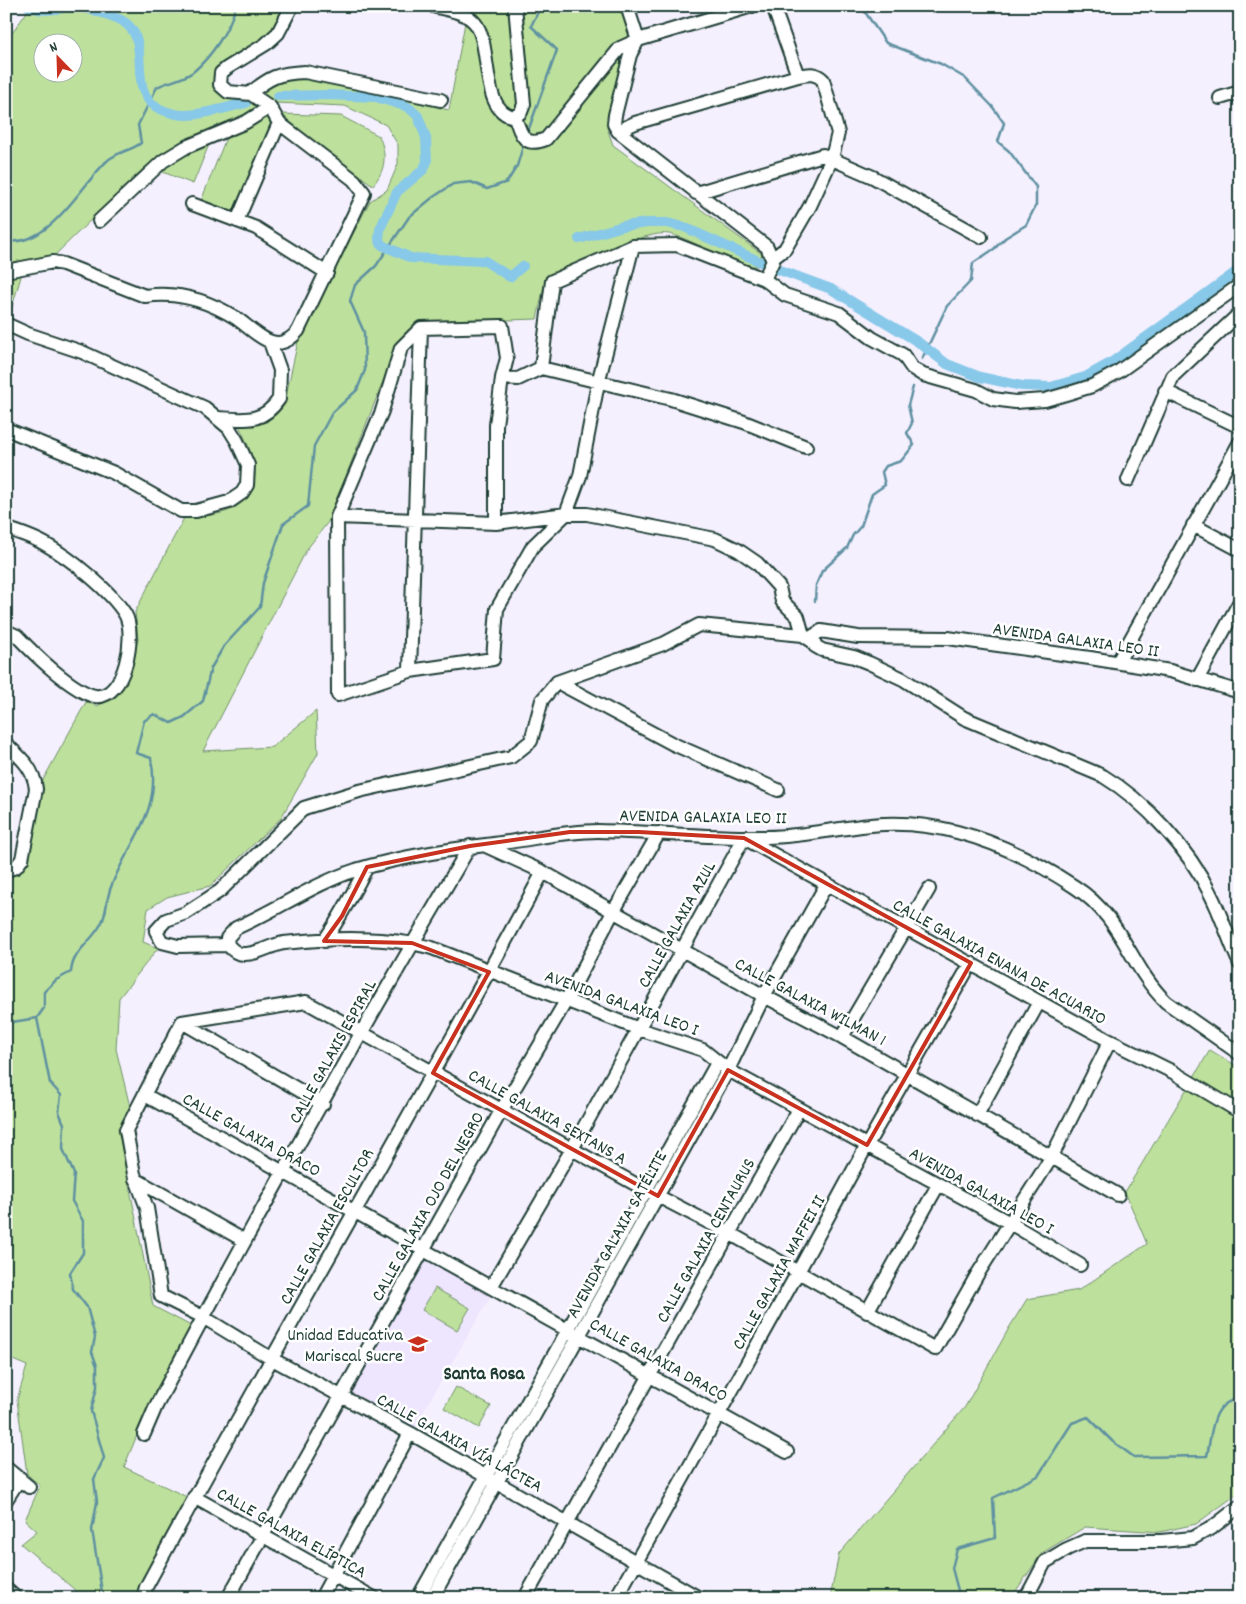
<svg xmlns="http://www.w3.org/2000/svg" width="1246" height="1604" font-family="Dekko,sans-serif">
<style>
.built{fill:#eee5fe}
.green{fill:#bde19c;stroke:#6e8f68;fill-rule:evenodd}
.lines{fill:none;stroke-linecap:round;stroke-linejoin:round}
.stream{stroke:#5e90a1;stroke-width:2.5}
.canal{stroke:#88c8e9;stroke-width:10}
.minor-casing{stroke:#1f3d34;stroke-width:16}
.minor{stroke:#fff;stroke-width:12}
.marked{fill:none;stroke:#c8321e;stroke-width:4;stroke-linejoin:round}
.labels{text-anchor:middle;stroke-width:5;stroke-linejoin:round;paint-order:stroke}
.street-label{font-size:18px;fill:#1f3d34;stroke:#fff}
.poi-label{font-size:18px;fill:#1f3d34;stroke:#fff;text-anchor:end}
.neighbourhood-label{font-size:19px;font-weight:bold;fill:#1f3d34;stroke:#fff}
</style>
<rect width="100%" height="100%" fill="#f5f0fe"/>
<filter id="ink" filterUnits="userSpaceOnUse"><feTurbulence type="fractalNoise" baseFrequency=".02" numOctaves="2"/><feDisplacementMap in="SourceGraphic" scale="10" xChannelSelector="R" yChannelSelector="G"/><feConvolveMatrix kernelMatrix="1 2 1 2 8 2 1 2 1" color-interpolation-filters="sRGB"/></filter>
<g filter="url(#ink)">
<path class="built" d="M425,1255L492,1294L413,1429L346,1394Z"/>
<path class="green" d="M31,6H285C271,42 245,56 216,79L221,94L245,98L262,105L242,119L182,143L144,168L53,257L25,263L9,317L6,315V42ZM42,42H72V72H42Z
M468,6H620L630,31L607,128L613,145L762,254L758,266C730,268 698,240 669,234C647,229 570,267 546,276L537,319L419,323L396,348L328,522L307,549L203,751L272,747L316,711L318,753L281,818L210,886L167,897L148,909L143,942L158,948L119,998L116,1049L130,1107L118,1128L153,1306L191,1326L153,1396L124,1467L187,1497L138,1589L136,1598H81L82,1596L21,1544L37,1531L25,1520L40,1486L27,1474L17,1400L27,1366L6,1357V877L10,878L26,864L43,780L86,702L97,706L113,698L129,676L138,639L135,612L184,518C198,516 217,516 230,510C269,492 254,455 239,426L267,422L285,400L298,341L370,201L387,190L398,164V145L386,125L345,106L275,103L258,95L264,84L285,78L316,79L449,110Z
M282,114L341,116L379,136C387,154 386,170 373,185L314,145Z
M267,116L273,129L234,212L201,201L226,138Z
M210,142L193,184L158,170L184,154Z
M1210,1050L1240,1068V1492L1196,1524L1160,1532L1085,1527L1042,1553L1011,1598H830L839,1554L965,1407L1009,1328L1027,1299L1079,1290L1147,1244L1125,1192Z
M435,1288L470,1308L457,1330L422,1310Z
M456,1387L491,1406L479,1428L444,1408Z"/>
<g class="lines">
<path class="stream" d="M861,6L886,43L941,64L965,78L992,106L1004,123L998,142L1009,151L1036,187V205L1026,225L1005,238L994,249L973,263L971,281L947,306L922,359
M527,134L557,50L531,26L541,6
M6,241C49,248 81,185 107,161C116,152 131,151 141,143L138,125L157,87C167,82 184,79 193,72C212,56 229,30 236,6
M815,601L816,585L822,571L847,548L853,535L861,526L872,494L885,485L882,472L886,466L901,461L914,445L907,433L912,423L908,405L913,387
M6,1023L37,1018
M103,1598L92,1530L97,1502L94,1479L104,1458L91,1411L97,1387V1366L92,1352L95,1337L87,1307L73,1289L70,1273L83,1253V1221L72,1201L74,1174L63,1149L64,1124L59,1112L61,1095L50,1083L37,1018L44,1008V992L56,980L71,972C73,950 91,943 101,924C107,914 106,899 111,887C129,840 162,813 151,758L136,753L144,721L154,714L171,723L184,717L203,701L211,668L224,646L260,607L263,583L283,524L308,506L314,446L332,413L357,390L365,370L364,332L350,301L355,285L376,266L409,217L432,198L453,184L471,182L487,189L507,182L517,166L523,146
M960,1598L952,1568L957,1549L995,1538L993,1498L1038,1476L1072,1423L1088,1417L1112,1441L1134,1457L1207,1456C1212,1433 1211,1401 1240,1399"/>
<path class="canal" d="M28,6C46,14 59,7 77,7C85,7 113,16 121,20C156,39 123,91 160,109C167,112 177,115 185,115C205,115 227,107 246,103
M278,96L327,95L376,97L408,107L418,116L426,138L427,162L423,170L397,192L380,229L379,240L382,245L411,258L485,261L510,277L523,266
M579,239L623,226L648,223H667L684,227L774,268L831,289L918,342L947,364L980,377L1022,386L1051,387L1085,377L1112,362L1240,269"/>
<defs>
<path id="minor" d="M433,6C447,10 465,11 475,23C493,45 479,113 515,117L521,112L524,104L515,6
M627,6L638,40
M773,6L798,76
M638,40L630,55L615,115L614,124L618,131L767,247L773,261L764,279
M249,94C270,77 278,73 305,72L441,100
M1220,98L1240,92
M515,117C521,135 524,148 546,139L620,48L638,40L752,6
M618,131L635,123L798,76C808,74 815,72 823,80L838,133L832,158L810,206L785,249L773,258
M696,193L823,155L873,177L981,237
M192,204L256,228L327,273
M99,221L163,161L186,147L246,122L270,107
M237,221L279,123
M633,246L598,383L580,476L566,514L533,546L497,609L493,659L410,671L338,695L337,517L382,411L401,348L421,328L502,326L507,358L502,378L518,379L541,368L552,281L633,246L677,245L764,279L785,295L839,313L872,338L903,355L912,368L923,375L976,390L993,399L1015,402L1045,400L1066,394L1092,386L1118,372L1240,285
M6,271L53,262L63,264L145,296C178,291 209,301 236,318C248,326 265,344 279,343C287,342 293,337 298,331L364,193L354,180L279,123L270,107L251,94L228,92L220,85L221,73L227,68L266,44L278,33L292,6
M6,324L28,334L82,352L205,408L229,428L237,441L248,465L247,485L242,493L229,502L196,511H181L114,473L6,429
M541,368L671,399L744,422L806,447
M1165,391L1240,427
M219,418C245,420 263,423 279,399L280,370L270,342
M1128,480L1173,376L1240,313
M337,517L496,523L566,514H587L715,539L738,550L757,563L779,587L782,601L798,617L803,635
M496,523V425L502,378
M1193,525L1240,550
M6,528C19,533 33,537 45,544C70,558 110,590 125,614C137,634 125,700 95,696C73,692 33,653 17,636L6,631
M1118,662L1240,442
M410,671L421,328
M1197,680L1240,601
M557,682L673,744L778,790
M1240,692L1170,671L1090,658L948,638L858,637L821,631L813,636L815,646L822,650L854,657L869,663L903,679L964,718L1103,776C1145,801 1189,850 1210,893C1222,916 1229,941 1240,964
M6,744C20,757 34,768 36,789L22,859L16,867L6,870
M486,846L543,872L764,996L842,1037L1118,1195
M324,941C341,917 353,892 367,867
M228,945L227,938L236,928C277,910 313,884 356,870C403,856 453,849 501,843C534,839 565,831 598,831C654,832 710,838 767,837C806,837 844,826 884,824C952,821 1019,850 1075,887C1123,918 1129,966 1166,1002L1240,1054
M228,945C232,950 237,954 243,954C257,955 270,945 284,943C329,938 389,936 432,948L639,1029L703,1050L728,1070L1010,1223L1080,1265
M228,945L178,946L162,942L156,931L166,920L186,913L220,891L304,808L359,791L511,757L531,741L542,700L557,682L663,644L699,625L803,635L812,641
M182,1022L306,1002L646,1190L729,1233L935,1349L977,1275L1051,1158L1110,1041
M182,1022L126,1130L134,1174L147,1208L161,1296L203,1317L272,1359L410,1433L699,1598
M182,1022L323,1104
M842,1037L929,889
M145,1095L787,1452
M977,1115L1039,1002
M135,1179L245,1241
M491,1287L572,1149L744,838L1110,1041L1173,1072L1240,1112
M867,1312L938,1185
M144,1434L156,1406C256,1217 361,1030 470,846
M6,1468L29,1487
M194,1497L374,1598
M6,1500L20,1478
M6,1589L16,1598
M143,1598L146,1587C275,1347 414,1112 543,872
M228,1598L501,1111L566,1001L613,912L659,833
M321,1598L410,1433
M418,1598L717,1063
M432,1598L728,1070L764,996L826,885
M525,1598L799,1109
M616,1598L798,1272L867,1145L971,963
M1026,1598L1045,1562L1067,1549L1085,1541H1161L1193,1538L1213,1527L1240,1506"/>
</defs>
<use href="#minor" class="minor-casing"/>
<use href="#minor" class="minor"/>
</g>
</g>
<path class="marked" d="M570,832H639L744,838L971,963L867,1145L728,1070L658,1196L433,1073L489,972L412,943L324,941L342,916L367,867L470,846Z"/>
<defs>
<symbol id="school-bare" viewBox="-9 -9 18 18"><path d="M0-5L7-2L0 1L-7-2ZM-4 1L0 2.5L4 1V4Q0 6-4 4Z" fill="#c8321e" stroke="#fff" stroke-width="2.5" paint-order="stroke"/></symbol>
</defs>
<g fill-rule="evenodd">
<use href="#school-bare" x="404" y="1330" width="28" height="28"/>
</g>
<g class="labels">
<g class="street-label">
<text transform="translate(1076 639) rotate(8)" y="6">AVENIDA GALAXIA LEO II</text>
<text transform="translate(703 816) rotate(1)" y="6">AVENIDA GALAXIA LEO II</text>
<text transform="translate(676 924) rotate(-61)" y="6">CALLE GALAXIA AZUL</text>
<text transform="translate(1000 961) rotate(29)" y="6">CALLE GALAXIA ENANA DE ACUARIO</text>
<text transform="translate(811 1001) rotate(28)" y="6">CALLE GALAXIA WILMAN 1</text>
<text transform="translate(622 1002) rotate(20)" y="6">AVENIDA GALAXIA LEO I</text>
<text transform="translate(332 1051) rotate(-61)" y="6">CALLE GALAXIS ESPIRAL</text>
<text transform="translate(548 1116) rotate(29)" y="6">CALLE GALAXIA SEXTANS A</text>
<text transform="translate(252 1134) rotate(29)" y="6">CALLE GALAXIA DRACO</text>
<text transform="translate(982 1190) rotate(29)" y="6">AVENIDA GALAXIA LEO I</text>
<text transform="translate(427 1206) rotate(-61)" y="6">CALLE GALAXIA OJO DEL NEGRO</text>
<text transform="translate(326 1226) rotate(-61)" y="6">CALLE GALAXIA ESCULTOR</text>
<text transform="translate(616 1234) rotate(-61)" y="6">AVENIDA GALAXIA SATÉLITE</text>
<text transform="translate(705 1240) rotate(-61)" y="6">CALLE GALAXIA CENTAURUS</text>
<text transform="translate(778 1272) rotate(-61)" y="6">CALLE GALAXIA MAFFEI II</text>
<text transform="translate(659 1359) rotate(29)" y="6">CALLE GALAXIA DRACO</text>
<text transform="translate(460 1442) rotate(29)" y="6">CALLE GALAXIA VÍA LÁCTEA</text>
<text transform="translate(292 1532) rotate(29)" y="6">CALLE GALAXIA ELÍPTICA</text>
</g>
<g class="poi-label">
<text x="403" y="1340">Unidad Educativa<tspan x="403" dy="21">Mariscal Sucre</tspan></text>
</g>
<g class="neighbourhood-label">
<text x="484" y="1379">Santa Rosa</text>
</g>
</g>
<rect width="1246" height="1604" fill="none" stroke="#fff" stroke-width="25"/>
<rect x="12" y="12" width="1221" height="1579" fill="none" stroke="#1f3d34" stroke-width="2" filter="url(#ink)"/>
<g transform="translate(58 58) rotate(337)"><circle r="24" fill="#ffffff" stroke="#a5b1ae"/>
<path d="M0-4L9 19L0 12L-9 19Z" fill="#c8321e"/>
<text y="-8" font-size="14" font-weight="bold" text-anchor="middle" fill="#1f3d34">N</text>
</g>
</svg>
